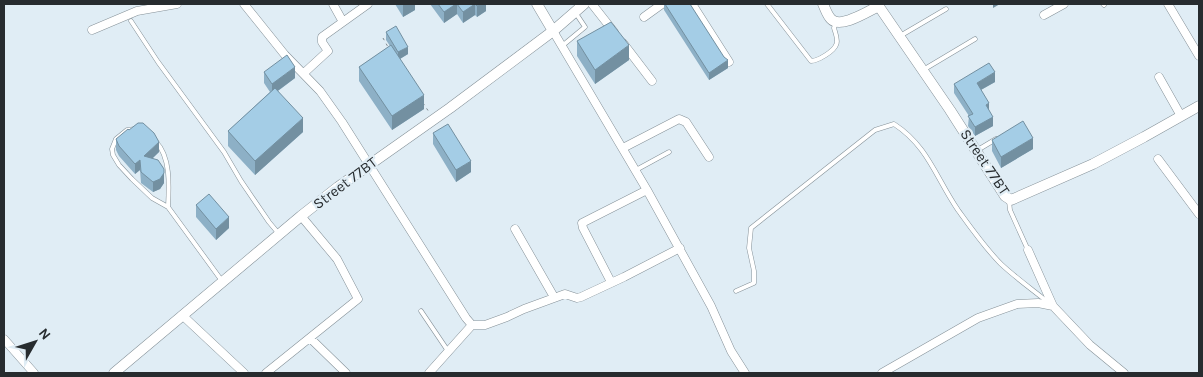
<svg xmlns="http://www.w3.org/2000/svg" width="1203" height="377" font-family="Karla,sans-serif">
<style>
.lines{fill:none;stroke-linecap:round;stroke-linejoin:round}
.lane-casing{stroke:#859198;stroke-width:5}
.street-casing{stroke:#859198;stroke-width:9}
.secondary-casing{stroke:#859198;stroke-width:11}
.path{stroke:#80898e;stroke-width:1;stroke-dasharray:2.5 4;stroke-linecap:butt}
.lane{stroke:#fff;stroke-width:4}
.street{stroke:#fff;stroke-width:8}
.secondary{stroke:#fff;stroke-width:10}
.wall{fill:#8db0c6}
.shaded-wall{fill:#7390a1}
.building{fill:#a4cde6;stroke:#7390a1}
.labels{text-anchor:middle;stroke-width:4.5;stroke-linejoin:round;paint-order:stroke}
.street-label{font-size:15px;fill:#272c2f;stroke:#e0edf5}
</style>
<rect width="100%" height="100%" fill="#e0edf5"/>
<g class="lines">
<defs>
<path id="lane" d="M767,4L811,61C818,61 834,51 836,45C839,41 835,32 834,28L836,22
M1103,4L1104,5
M131,21L158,62L224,152L241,181L269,222L279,234
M900,36L946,9
M562,46L585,27L575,12
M923,70L975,39
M135,129L127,130L116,139L112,149L113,155L119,165L132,179L152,198L168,207L222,281
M156,142C171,157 169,187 168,207
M976,151L996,139
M636,170L669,152
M1009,201L1010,210L1028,250
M736,291L754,283V271L749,248L751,228L875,130L894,124C928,146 936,178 958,210C971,228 985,248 1001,264C1016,278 1033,290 1049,303
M421,311L448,351"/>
<path id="street" d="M244,4L285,55L320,91L342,122L466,318L472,325H485L507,317L524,309L565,294L577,298L581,297L624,277L680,248
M333,4L343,22
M592,4L614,32
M692,4L729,62
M1168,4L1199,56
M1044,15L1064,4
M644,17L662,4
M92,30L137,11L177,4
M553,31L647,190L711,306L731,351L745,373
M623,43L652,81
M304,73L328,51L322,42V37L368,4
M1159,77L1181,116
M623,148L679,119L686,122L709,157
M1158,159L1199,214
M515,229L554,297
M1028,250L1053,306L1090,345L1124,373
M611,282L583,228L582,223L647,190
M182,315L244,373
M310,338L346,373
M4,339L34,373
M266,373L358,299L337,259L301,216
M429,373L472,325
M882,373L978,318L1017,304L1038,303L1053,306"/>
<path id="secondary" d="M537,4L553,31
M823,4C825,8 827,15 831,19C840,29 867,12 877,7L880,8L950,110L1005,196L1011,200L1093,164L1144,137L1199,106
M114,373L301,216L338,187L450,108L553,31L584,4"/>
</defs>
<use href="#lane" class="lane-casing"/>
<use href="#street" class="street-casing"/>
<use href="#secondary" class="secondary-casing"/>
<path class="path" d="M383,38L388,47
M423,103L429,112"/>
<use href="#lane" class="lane"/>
<use href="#street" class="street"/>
<use href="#secondary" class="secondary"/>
</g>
<path class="wall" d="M395,4H415V10L403,17Z
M430,4H486V11L477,17L475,15L463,23L457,14L444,23Z
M664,4H690L728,68L709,80L664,10Z
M386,32L408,54L400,59L424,109L392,130L359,81V67L390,46L386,40Z
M577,41L629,60L595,84L577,56Z
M264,72L295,78L278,91L303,132L255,175L228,146V131L270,92L264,83Z
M995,82L981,90L989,111L993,126L975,136L968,126L969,116L954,93V84Z
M433,133L471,172L456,182L433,144Z
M116,139L159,152L153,158L164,169V183L160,189L153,192L141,183L140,170L135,174L119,156L116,150Z
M992,140L1033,149L1001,168L992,151Z
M196,205L229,228L216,240L196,217Z"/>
<path class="shaded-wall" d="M406,4H415V10L403,17V5Z
M456,4H457V14L444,23V12Z
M475,4V15L463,23V12Z
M480,4H486V11L477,17V6Z
M993,4H1000L993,8Z
M629,45V60L595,84V70Z
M408,47V54L398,60V52Z
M728,60V68L709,80V73Z
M295,67V78L272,95V84Z
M995,72V82L977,92V83Z
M424,95V109L392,130V116Z
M989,103V113L986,105Z
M993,117V126L975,136V127Z
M303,118V132L255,175V161Z
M1033,138V149L1001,168V157Z
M159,142V152L144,166V156Z
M140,160V170L135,174V164Z
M471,161V172L456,182V170Z
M164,173V183L160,189L153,192V182Z
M229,217V228L216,240V229Z"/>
<path class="building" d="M438,4H456L444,12Z
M457,4H480L477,6L475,4L463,12Z
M665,4H690L724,57L728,60L709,73Z
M611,22L629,45L595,70L577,41Z
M396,26L408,47L398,52L386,32Z
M391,45L424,95L392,116L359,67Z
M287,55L295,67L272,84L264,72Z
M989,63L995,72L977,83L989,103L986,105L993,117L975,127L968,116L973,114L954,84Z
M275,88L303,118L255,161L228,131Z
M1023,121L1033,138L1001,157L992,140Z
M138,123H143L154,133L159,142L144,156L158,160L164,169V173L160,179L153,182L141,172L140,160L135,164L119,146L116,139L128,129L129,130Z
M448,124L471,161L456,170L433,133Z
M209,194L229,217L216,229L196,205Z"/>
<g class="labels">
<g class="street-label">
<text transform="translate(985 162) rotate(56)" y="5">Street 77BT</text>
<text transform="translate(345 183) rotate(-37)" y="5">Street 77BT</text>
</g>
</g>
<rect width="1203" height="377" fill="none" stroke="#272c2f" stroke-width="10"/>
<g transform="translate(35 342) rotate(51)" stroke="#e0edf5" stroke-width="4" paint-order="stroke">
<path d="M0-4L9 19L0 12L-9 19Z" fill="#272c2f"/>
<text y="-8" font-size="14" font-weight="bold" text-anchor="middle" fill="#272c2f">N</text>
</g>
</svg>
